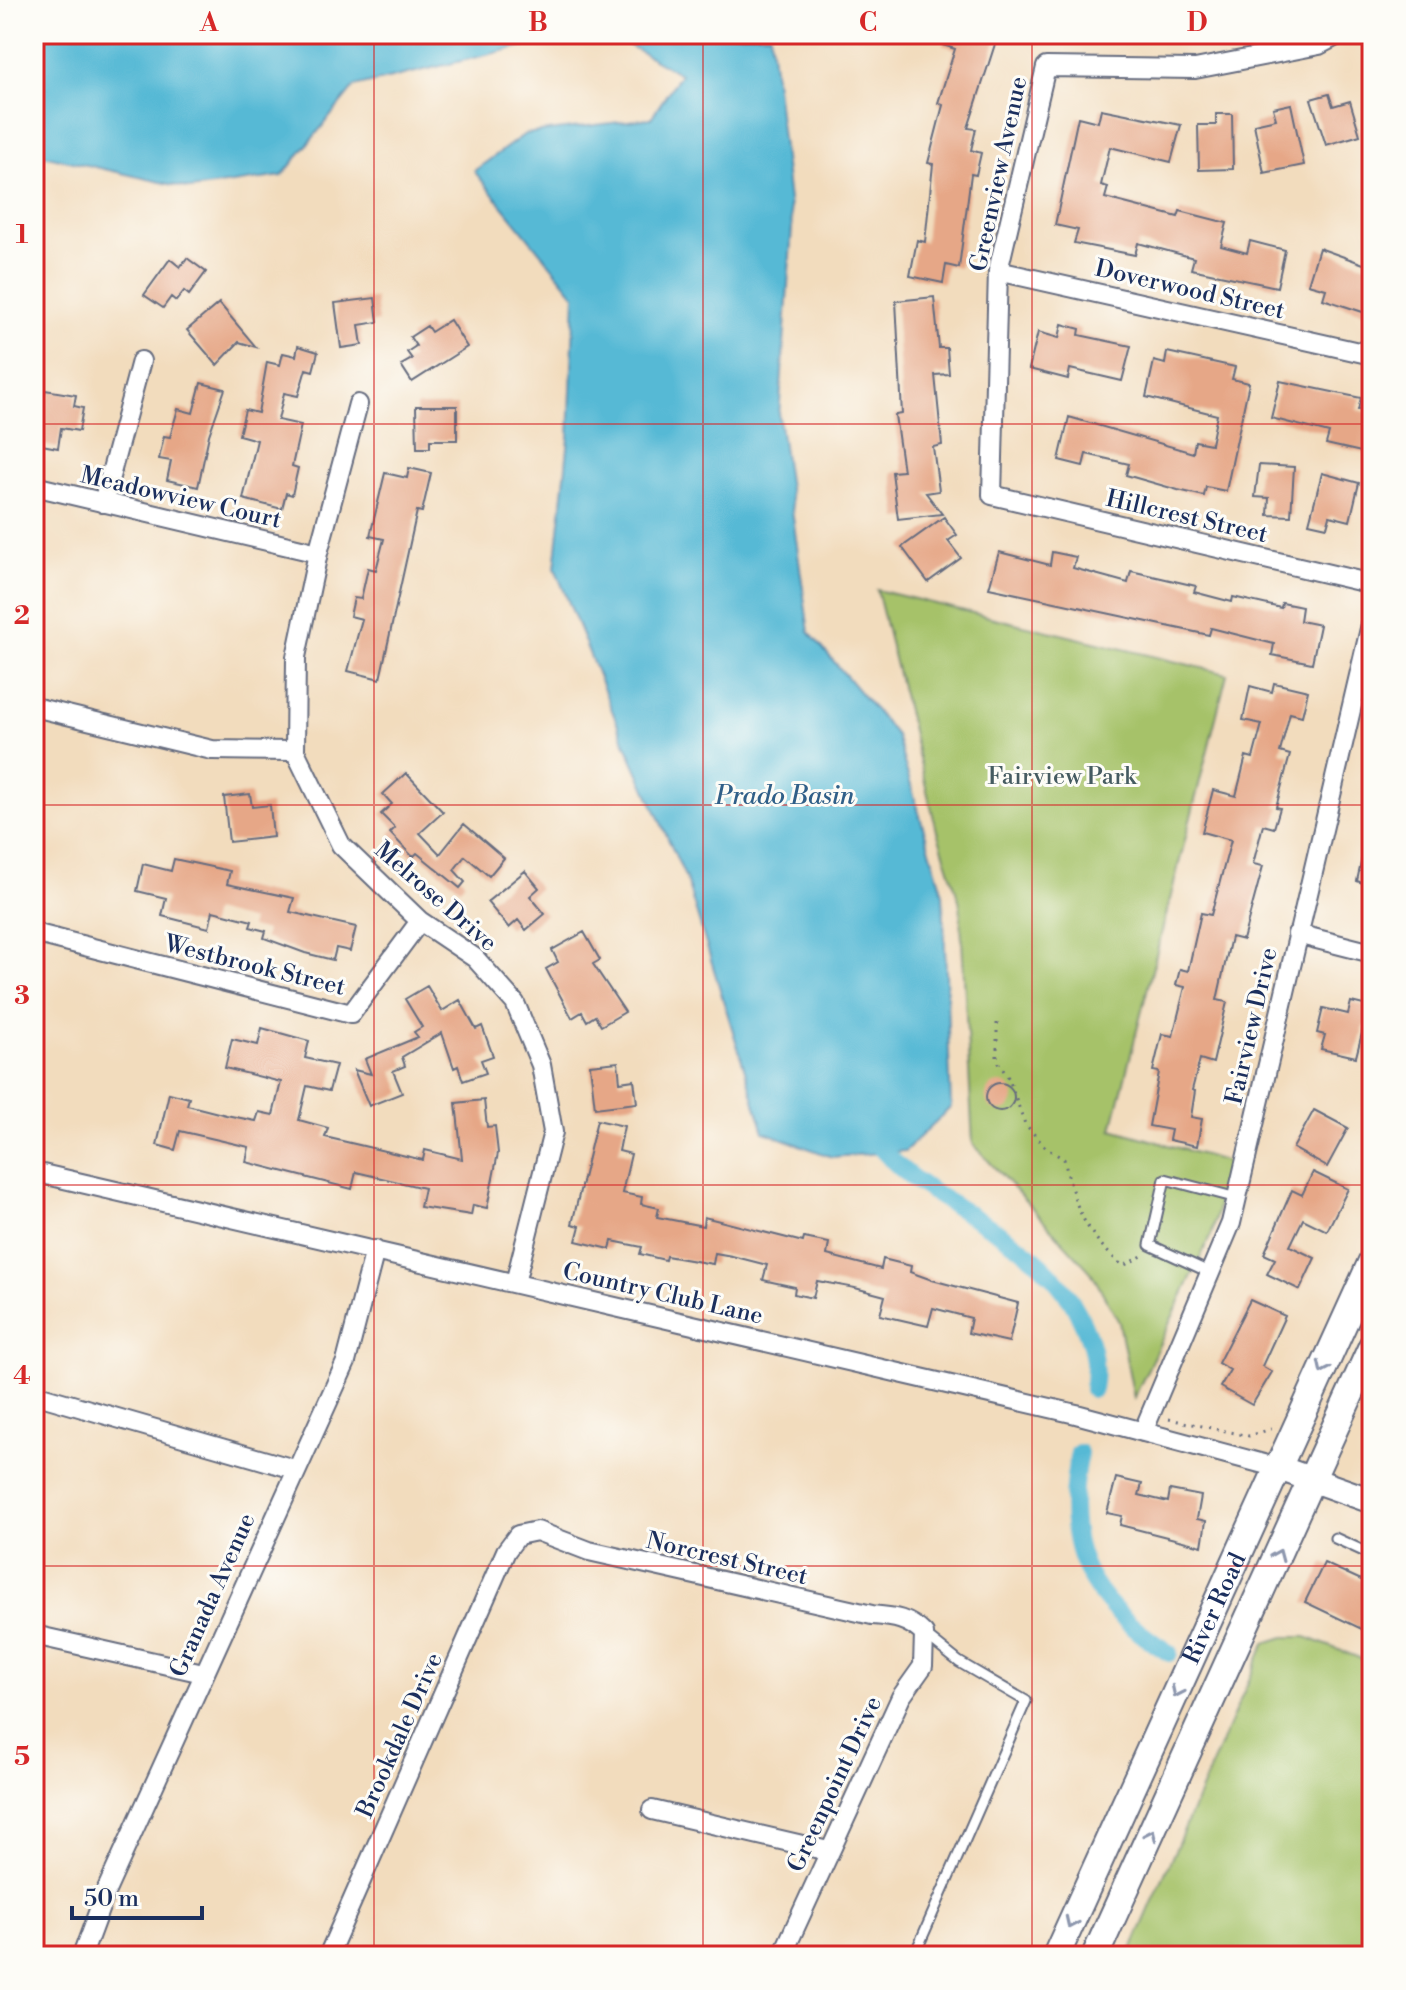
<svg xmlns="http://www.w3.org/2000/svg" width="1406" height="1990" font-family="'Libre Bodoni',serif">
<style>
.green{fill:#a6c269;stroke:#607864;stroke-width:2}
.water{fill:#57b9d5;stroke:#39749a;stroke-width:2}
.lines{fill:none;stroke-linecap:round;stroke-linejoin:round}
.canal{stroke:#57b9d5;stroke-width:18}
.building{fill:#e6a787}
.lane-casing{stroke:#666c7f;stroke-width:13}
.street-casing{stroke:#666c7f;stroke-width:22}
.secondary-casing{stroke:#666c7f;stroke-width:28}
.primary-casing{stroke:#666c7f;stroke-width:30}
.path{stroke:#666c7f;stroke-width:3;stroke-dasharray:2 6;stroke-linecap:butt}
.lane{stroke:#fff;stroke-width:9}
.street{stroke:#fff;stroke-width:18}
.secondary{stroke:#fff;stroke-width:24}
.primary{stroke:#fff;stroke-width:26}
.oneway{stroke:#8d97ae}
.grid{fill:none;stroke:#d62828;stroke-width:2;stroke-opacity:0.55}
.labels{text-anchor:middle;stroke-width:6;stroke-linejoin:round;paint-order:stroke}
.street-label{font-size:24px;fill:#1b2f5e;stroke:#fdfcf7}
.park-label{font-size:24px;fill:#455b61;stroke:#fdfcf7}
.water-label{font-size:26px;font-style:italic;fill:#305f88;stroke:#fdfcf7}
.neatline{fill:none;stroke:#d62828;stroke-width:3}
.grid-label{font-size:26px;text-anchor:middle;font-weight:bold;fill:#d62828}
</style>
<rect width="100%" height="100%" fill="#fdfcf7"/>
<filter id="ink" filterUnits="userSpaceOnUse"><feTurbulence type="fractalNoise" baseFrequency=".0125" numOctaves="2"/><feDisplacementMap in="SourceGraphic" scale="16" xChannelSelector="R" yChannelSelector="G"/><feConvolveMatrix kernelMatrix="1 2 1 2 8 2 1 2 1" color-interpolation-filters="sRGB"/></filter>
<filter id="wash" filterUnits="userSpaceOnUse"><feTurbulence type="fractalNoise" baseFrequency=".006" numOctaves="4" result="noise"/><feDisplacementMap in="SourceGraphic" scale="32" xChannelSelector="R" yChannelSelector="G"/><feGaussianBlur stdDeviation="1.8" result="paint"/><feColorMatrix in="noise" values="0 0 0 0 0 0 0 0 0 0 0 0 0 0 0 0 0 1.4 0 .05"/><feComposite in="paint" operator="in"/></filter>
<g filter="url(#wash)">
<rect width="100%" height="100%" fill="#f2dcbd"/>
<path class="green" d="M877,590L1227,674L1112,1129L1228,1162L1212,1233L1134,1398L1119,1322L1091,1272L973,1144L960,903L937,831Z
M1284,1637H1306L1372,1663V1956H1129L1265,1643Z"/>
<path class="water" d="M34,34H573L354,87L282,176L191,189L34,153Z
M609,34H770L792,227L779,417L809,632L896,735L943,894L951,1107L905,1151L832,1157L764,1132L686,879L624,740L555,568L569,438L575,295L474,171L525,134L651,118L680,74Z"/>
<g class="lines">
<path class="canal" d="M869,1133C925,1214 1031,1222 1078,1313C1091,1339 1098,1361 1093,1389
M1079,1453C1059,1549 1088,1601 1169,1653"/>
</g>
<g id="blocks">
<path class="building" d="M946,34L997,38L968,128L976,129L971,150L981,153L976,175L971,174L959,268L946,265L943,283L910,276L917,240L925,242L933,164L928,163L943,105L938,103L955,49L943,45Z
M1329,94L1333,106L1350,101L1360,135L1326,145L1311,99Z
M1291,104L1304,165L1264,173L1254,124L1276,119L1273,108Z
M1101,109L1181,125L1171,162L1110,147L1101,185L1108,187L1105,198L1178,217L1180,211L1227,223L1221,246L1247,253L1250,241L1285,250L1277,287L1191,269L1194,258L1138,243L1135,255L1074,243L1078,230L1055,225L1078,117L1098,122Z
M1216,114H1232L1233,169L1199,170L1198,125H1216Z
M1319,248L1372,267V315L1323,299L1326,289L1308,284Z
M187,258L206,272L189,295L184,291L176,301L171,297L163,308L144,295L170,259L180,267Z
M934,297L939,348H947L949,374L935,375L942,445L933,447L939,491L926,493L942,514L898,519L892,472L903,471L895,415L902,414L896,301Z
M375,298L378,322L359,325L362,345L341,348L335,303Z
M219,303L256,347L239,342L217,365L187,330Z
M450,320L467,347L412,382L401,365L412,359L407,352L416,346L410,337L427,326L431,332Z
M1062,324L1080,329L1079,335L1131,346L1122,381L1070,369L1068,379L1029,369L1038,332L1059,338Z
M298,346L318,352L313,371L306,369L298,396L284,393L278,420L301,425L292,466L298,468L292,495L286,493L282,509L243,499L257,440L239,435L245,410L258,413L267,362L280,365L283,353L296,356Z
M1167,352L1235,367L1232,379L1249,383L1226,491L1206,487L1204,496L1178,490L1126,475L1129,464L1086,454L1083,466L1059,460L1069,417L1193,453L1195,441L1211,444L1217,415L1146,397L1154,361L1165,364Z
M1280,381L1361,398L1358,410L1372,413L1370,454L1326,444L1329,433L1271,418Z
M201,383L225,389L209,435L198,487L167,480L171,461L159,459L164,436L170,437L178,409L193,413Z
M45,390L76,395L74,406L83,408L79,431L61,428L58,448L36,444Z
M416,406H457V440H430V448H417Z
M1259,465L1294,467L1291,516L1268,515L1269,498L1255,497Z
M409,468L431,473L422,512L417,511L380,679L348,671L362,619L350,616L354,598L361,599L368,568L376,570L384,539L370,536L385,473L407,478Z
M1322,473L1359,483L1350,521L1330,516L1327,527L1309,523Z
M944,517L957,535L948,541L961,558L928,582L902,547Z
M999,552L1050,565L1052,552L1076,557L1073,568L1128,583L1131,571L1196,586L1194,592L1232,602L1233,597L1281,608L1282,603L1302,607L1300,621L1320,625L1312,663L1272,655L1274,644L1211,628L1209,635L989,588Z
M1274,683L1308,691L1302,716L1290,713L1280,752L1290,755L1276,807L1280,808L1274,828L1263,825L1253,864L1263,866L1243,940L1231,937L1217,1000L1227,1002L1213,1063L1200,1059L1192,1090L1195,1091L1191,1117L1202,1119L1197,1146L1169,1140L1171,1130L1149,1126L1159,1072L1153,1071L1162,1034L1173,1036L1185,987L1176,985L1180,969L1188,971L1201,913L1211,915L1231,840L1202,832L1213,790L1236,796L1246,756L1253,758L1262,724L1243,720L1250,686L1272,692Z
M406,773L443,812L420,833L440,854L464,824L504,858L489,876L465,856L454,870L465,882L460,888L417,853L413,857L390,833L395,828L381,814L392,804L383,794Z
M250,794L252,807L270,805L273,837L229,842L224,797Z
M1366,840L1372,841V886L1357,881Z
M174,859L230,871L227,884L294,898L290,912L356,927L350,951L336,948L333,960L305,953L264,938L266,931L250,927L252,921L213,911L209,928L162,916L166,898L137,891L143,864L171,871Z
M525,871L539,888L530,896L545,914L526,930L518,920L509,928L487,902Z
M584,932L600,960L593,964L625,1012L601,1026L595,1016L587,1021L582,1012L572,1018L546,969L558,962L552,950Z
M427,986L442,1011L460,1000L476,1029L482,1026L493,1056L481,1060L486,1073L463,1081L458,1066L454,1068L442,1033L402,1057L405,1066L393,1071L402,1093L369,1106L354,1070L371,1074L365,1059L418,1037L414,1032L422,1027L405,999Z
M1351,1002L1372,1007V1027L1364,1025L1356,1057L1321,1049L1325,1035L1317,1033L1323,1008L1348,1014Z
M262,1028L309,1041L305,1058L336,1065L329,1091L307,1086L299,1120L328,1128L325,1137L423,1160L425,1150L462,1159L456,1103L484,1100L487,1127L495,1126L498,1153L487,1208L473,1205L471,1215L420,1207L424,1188L356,1172L352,1189L246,1162L249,1147L180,1131L175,1150L157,1145L169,1093L189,1098L187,1105L226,1115L256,1121L259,1112L273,1115L281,1082L225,1068L232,1039L258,1045Z
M618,1062L620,1082L634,1080L637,1103L595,1108L590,1065Z
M986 1097a14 14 0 1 1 28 0a14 14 0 1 1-28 0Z
M1314,1110L1348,1128L1327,1167L1293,1148Z
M597,1120L624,1126L619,1151L631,1154L622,1193L642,1197L641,1204L659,1208L657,1217L703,1226L704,1217L803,1242L804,1238L829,1243L827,1255L881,1269L883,1259L911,1266L910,1272L932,1280L1018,1303L1009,1342L968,1333L971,1318L933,1308L928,1326L880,1315L885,1296L855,1288L817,1281L813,1298L794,1294L795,1287L763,1280L767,1265L732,1256L715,1253L713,1264L666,1256L665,1260L640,1254L642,1247L612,1241L610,1249L576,1241L580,1226L572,1224Z
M1313,1172L1348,1189L1327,1231L1303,1219L1290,1246L1315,1258L1300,1290L1267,1274L1275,1259L1264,1254L1292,1190L1302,1195Z
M1250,1300L1285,1316L1262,1366L1272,1372L1252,1405L1220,1387L1230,1370L1218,1363Z
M1116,1478L1142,1484L1139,1495L1168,1502L1170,1490L1201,1496L1197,1519L1206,1521L1202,1546L1120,1525L1122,1516L1107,1513Z
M1324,1563L1372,1585V1634L1305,1602Z"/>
</g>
</g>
<g filter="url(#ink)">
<use href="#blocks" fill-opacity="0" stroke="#666c7f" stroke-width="2"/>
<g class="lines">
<defs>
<path id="lane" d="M1209,1272L1150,1245L1165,1179L1237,1198
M1335,1538L1372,1555
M914,1956L1026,1701L959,1662L924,1634"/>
<path id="street" d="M1340,34L1319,45L1195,69L1046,67L998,271L992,495L1372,584
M998,271L1372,355
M358,404L318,553L296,657L295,751L341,845L420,921L475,958L515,1003L541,1065L553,1132L515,1283
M34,486L318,553
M103,503L141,361
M34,707L212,750L295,751
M34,933L351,1014L420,921
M1297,934L1372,953
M34,1172L1076,1414L1279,1468
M34,1394L294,1469
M1143,1432L1231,1223L1372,620
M34,1635L203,1673
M652,1810L828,1851
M82,1956L106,1891L346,1362L375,1250
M328,1956L506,1551L518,1535L537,1531L589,1551L872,1615C894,1617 908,1618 924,1634L923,1666L901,1697L782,1956"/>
<path id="secondary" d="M1279,1468L1372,1501"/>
<g id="primary">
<path id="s1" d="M1056,1956L1372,1261"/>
<path d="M1095,1956L1372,1346"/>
</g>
</defs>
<use href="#lane" class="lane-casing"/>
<use href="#street" class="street-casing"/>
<use href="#secondary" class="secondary-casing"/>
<use href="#primary" class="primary-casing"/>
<path class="path" d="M997,1023V1060L1009,1079L1025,1124L1047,1149L1064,1159C1075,1207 1084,1233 1123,1266L1142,1256
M1169,1419L1249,1436L1271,1429"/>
<use href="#lane" class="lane"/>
<use href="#street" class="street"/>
<use href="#secondary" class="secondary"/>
<use href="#primary" class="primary"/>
</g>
<defs><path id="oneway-chevron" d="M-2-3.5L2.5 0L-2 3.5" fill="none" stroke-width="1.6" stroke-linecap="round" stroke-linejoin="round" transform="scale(2)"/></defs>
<g class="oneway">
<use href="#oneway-chevron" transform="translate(1323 1368) rotate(115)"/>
<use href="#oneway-chevron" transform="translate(1278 1555) rotate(-67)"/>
<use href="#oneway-chevron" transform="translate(1177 1692) rotate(115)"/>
<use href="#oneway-chevron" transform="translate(1151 1835) rotate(-65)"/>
<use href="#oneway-chevron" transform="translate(1071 1923) rotate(115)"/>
</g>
</g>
<path class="grid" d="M374,34V1956M703,34V1956M1032,34V1956M34,424H1372M34,805H1372M34,1185H1372M34,1566H1372"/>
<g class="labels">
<g class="street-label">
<text transform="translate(998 174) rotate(-78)" y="8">Greenview Avenue</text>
<text transform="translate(1190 289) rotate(13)" y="8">Doverwood Street</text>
<text transform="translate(181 497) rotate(13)" y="8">Meadowview Court</text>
<text transform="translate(1187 516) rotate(13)" y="8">Hillcrest Street</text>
<text transform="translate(436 896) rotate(41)" y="8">Melrose Drive</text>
<text transform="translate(255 965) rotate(14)" y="8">Westbrook Street</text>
<text transform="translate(1251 1026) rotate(-77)" y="8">Fairview Drive</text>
<text transform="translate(663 1293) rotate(13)" y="8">Country Club Lane</text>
<text transform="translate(727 1558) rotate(13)" y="8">Norcrest Street</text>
<text transform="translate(212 1595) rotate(-66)" y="8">Granada Avenue</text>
<text dy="8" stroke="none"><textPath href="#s1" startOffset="382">River Road</textPath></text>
<text transform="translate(399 1735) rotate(-66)" y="8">Brookdale Drive</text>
<text transform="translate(834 1784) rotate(-65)" y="8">Greenpoint Drive</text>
</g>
<g class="park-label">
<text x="1062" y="784">Fairview Park</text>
</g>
<g class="water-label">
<text x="785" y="804">Prado Basin</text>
</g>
</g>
<rect width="1406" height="1990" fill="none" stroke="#fdfcf7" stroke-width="88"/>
<path d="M72 1906v12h130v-12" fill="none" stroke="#1b2f5e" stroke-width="4"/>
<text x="84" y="1906" font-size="24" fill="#1b2f5e" stroke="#fdfcf7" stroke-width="6" paint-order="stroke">50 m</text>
<rect x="44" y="44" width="1318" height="1902" class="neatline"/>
<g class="grid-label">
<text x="209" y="31">A</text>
<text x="538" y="31">B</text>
<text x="868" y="31">C</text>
<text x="1197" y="31">D</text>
<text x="22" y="243">1</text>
<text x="22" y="624">2</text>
<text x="22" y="1004">3</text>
<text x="22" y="1384">4</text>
<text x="22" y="1765">5</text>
</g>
</svg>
